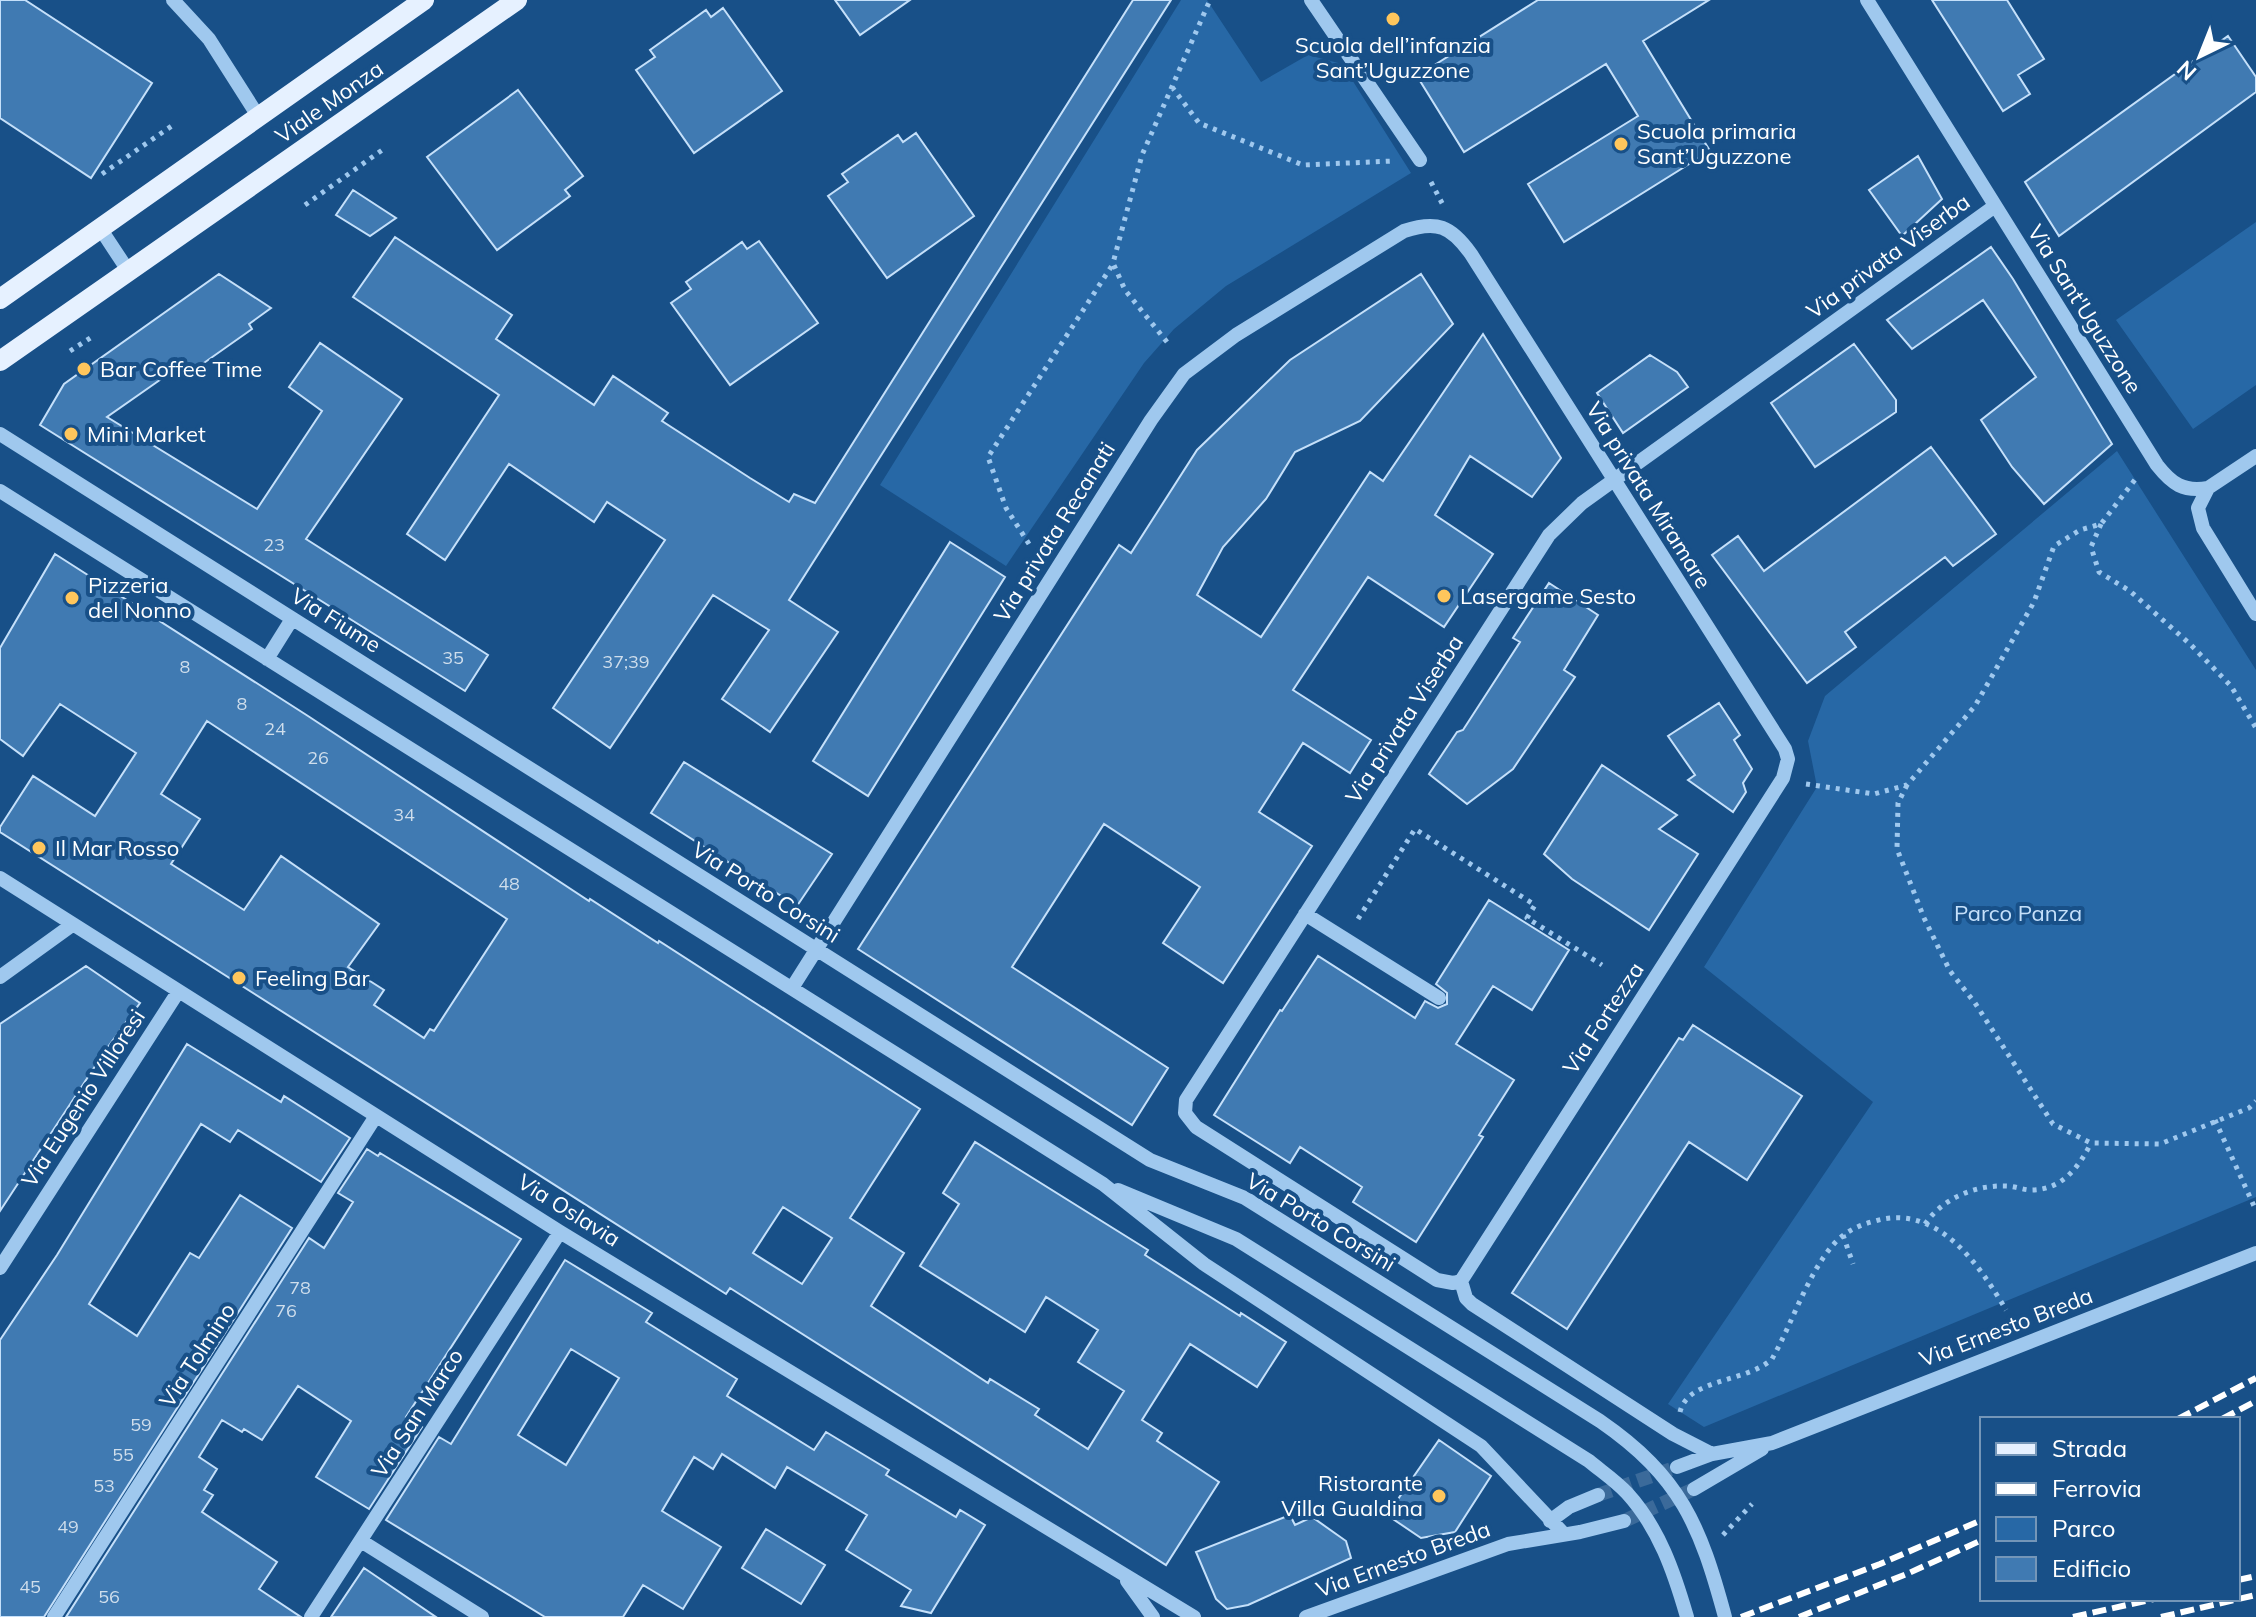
<svg xmlns="http://www.w3.org/2000/svg" width="2256" height="1617" font-family="Mulish,sans-serif">
<style>
.green{fill:#2768a6}
.building{fill:#407ab2;stroke:#c5e0fa;stroke-width:2;fill-rule:evenodd}
.lines{fill:none;stroke-linecap:round;stroke-linejoin:round}
.minor-tunnel{stroke:#3b6a9a;stroke-width:14;stroke-dasharray:14 7;stroke-linecap:butt}
.path{stroke:#9fc8ee;stroke-width:5;stroke-dasharray:4 6;stroke-linecap:butt}
.minor{stroke:#9fc8ee;stroke-width:14}
.major{stroke:#e6f1ff;stroke-width:20}
.rail{stroke:#fff;stroke-width:6;stroke-dasharray:14 6;stroke-linecap:butt}
.poi-dot{fill:#ffc65c;stroke:#185088;stroke-width:3}
.labels{text-anchor:middle;stroke-width:8;stroke-linejoin:round;paint-order:stroke}
.number-label{font-size:18px;fill:#cfdeec}
.poi-label{font-size:22px;fill:#fff;stroke:#185088;text-anchor:start}
.street-label{font-size:22px;fill:#fff;stroke:#185088}
.park-label{font-size:22px;fill:#c5e0fa;stroke:#185088}
</style>
<rect width="100%" height="100%" fill="#185088"/>
<path class="green" d="M1181,0H1207L1261,82L1308,55L1342,64L1411,173L1226,286L1174,329L1144,363L1006,566L880,485Z
M2256,222V385L2193,429L2116,320Z
M2117,451L2256,670V1197L1704,1427L1668,1404L1873,1102L1704,967L1817,787L1808,741L1825,696Z"/>
<path class="building" d="M0,0H25L152,83L91,178L0,118Z
M835,0H910L860,35Z
M1133,0H1171L789,600L838,632L770,732L722,699L769,630L713,595L610,748L553,708L665,540L607,502L594,522L509,464L445,560L407,534L499,395L353,297L395,237L512,315L496,339L594,405L613,376L668,413L662,421L750,478L789,502L794,494L815,503Z
M1538,0H1709L1643,41L1710,151L1564,242L1528,184L1638,116L1606,64L1464,152L1417,76Z
M1932,0H2007L2044,59L2018,75L2030,94L2003,111Z
M723,8L782,91L694,153L636,70L655,57L650,50L706,10L711,17Z
M2228,36L2256,77V92L2059,236L2025,182Z
M518,90L583,176L565,190L570,196L497,250L427,157Z
M916,133L974,216L887,278L828,196L848,182L842,174L898,135L903,142Z
M1918,156L1942,199L1902,236L1869,190Z
M353,190L396,218L370,236L336,215Z
M759,241L818,323L730,385L671,303L691,289L686,282L742,242L747,249Z
M1991,247L2013,279L2112,444L2044,504L2012,467L1981,420L2036,377L1983,300L1912,349L1887,320Z
M219,274L271,308L249,324L252,329L184,377L177,368L107,417L257,509L322,411L289,387L320,343L402,399L306,539L488,655L465,691L40,425L64,384Z
M1421,274L1453,324L1360,421L1295,452L1266,499L1223,547L1197,595L1261,637L1370,472L1383,481L1483,334L1561,458L1532,497L1470,456L1435,515L1493,554L1444,627L1368,577L1293,690L1371,740L1350,773L1303,743L1259,812L1312,846L1223,983L1163,943L1200,887L1104,824L1012,967L1168,1068L1132,1125L858,949L1119,545L1131,553L1197,450L1290,360Z
M1854,344L1896,400V412L1815,467L1771,403Z
M1650,355L1677,372L1688,387L1623,433L1597,393Z
M1931,447L1996,534L1953,566L1945,557L1845,632L1856,647L1807,683L1712,555L1738,536L1764,571Z
M950,542L1005,577L868,796L813,761Z
M55,554L308,716L589,901L590,899L658,943L659,941L920,1109L850,1218L904,1253L871,1306L988,1383L990,1379L1039,1409L1035,1415L1088,1449L1124,1391L1078,1362L1098,1330L1046,1297L1025,1332L920,1266L959,1204L943,1193L975,1142L1148,1250L1145,1255L1240,1316L1241,1313L1286,1342L1257,1387L1190,1344L1142,1420L1162,1433L1157,1441L1219,1482L1166,1565L730,1288L726,1294L0,832V827L33,776L95,816L136,753L60,704L23,756L0,739V648ZM207,721L507,919L434,1031L430,1029L424,1038L374,1005L384,990L348,967L379,924L281,856L244,910L171,864L200,819L161,794ZM783,1207L832,1238L802,1284L753,1253Z
M1549,583L1598,615L1564,670L1575,677L1513,769L1467,804L1429,774L1457,732L1463,730L1520,642L1513,638Z
M1719,703L1740,735L1734,740L1752,769L1743,783L1746,792L1733,812L1688,780L1695,775L1668,736Z
M684,762L832,854L797,906L651,813Z
M1602,765L1677,815L1659,829L1698,854L1649,930L1572,879L1544,854Z
M1489,900L1569,950L1532,1010L1493,986L1456,1044L1514,1080L1479,1135L1483,1137L1416,1242L1353,1202L1362,1187L1300,1147L1290,1163L1214,1115L1280,1010L1282,1011L1318,956L1415,1018L1425,1001L1438,1008L1447,1004V993L1436,984Z
M86,966L140,1003L105,1051L0,1211V1024Z
M1693,1025L1802,1096L1747,1180L1689,1142L1567,1329L1512,1293L1679,1038L1683,1040Z
M187,1044L281,1102L284,1096L350,1138L321,1182L238,1130L230,1142L201,1124L89,1304L137,1336L190,1253L199,1258L240,1195L292,1228L44,1617H0V1340L57,1255Z
M367,1149L378,1156L380,1153L521,1239L406,1417L422,1427L369,1509L316,1477L351,1421L298,1386L262,1440L244,1429L242,1432L222,1420L199,1457L217,1469L204,1490L213,1495L202,1512L277,1562L259,1589L301,1617H66L309,1238L324,1248L353,1202L338,1193Z
M565,1260L652,1313L646,1322L737,1379L727,1396L814,1450L826,1432L889,1470L886,1475L956,1517L960,1510L985,1525L931,1613L901,1606L911,1590L846,1550L867,1515L787,1467L775,1488L722,1454L713,1469L694,1457L662,1511L721,1547L683,1609L643,1585L623,1617H545L386,1520L439,1437L451,1444ZM571,1349L619,1378L566,1465L518,1435Z
M1439,1440L1491,1476L1455,1532L1421,1538L1387,1515Z
M1290,1515L1295,1525L1312,1517L1346,1541L1351,1558L1248,1605L1227,1609L1216,1599L1196,1552Z
M766,1529L825,1565L801,1604L742,1568Z
M364,1568L436,1617H331Z"/>
<g class="lines">
<path class="minor-tunnel" d="M1598,1495L1677,1467
M1624,1521L1694,1489"/>
<path class="path" d="M1172,87L1199,123L1303,165L1393,161
M102,174L176,123
M1431,182L1443,205
M305,205L385,148
M1167,342L1125,290L1113,263L1142,155L1210,0
M70,351L95,335
M2101,524L2091,547L2099,572L2130,591L2190,644L2231,686L2256,728
M1029,544L1006,508L988,457L1113,264
M1806,784L1874,794L1907,785L1975,706L2034,602L2054,546L2080,530L2101,524L2137,477
M1907,785L1898,803L1897,849L1924,918L1950,971L1975,1003L2053,1124L2091,1143L2160,1144L2249,1108L2256,1101
M1358,919L1415,829L1535,905L1527,918L1602,965
M2215,1120L2254,1206
M1925,1224C1943,1198 1975,1185 2006,1186C2015,1186 2023,1190 2031,1190C2062,1190 2079,1167 2091,1143
M1843,1235L1853,1264
M1680,1412C1688,1378 1746,1383 1772,1359C1792,1324 1807,1275 1833,1245C1844,1232 1859,1225 1875,1221C1937,1203 1979,1264 2006,1310
M1723,1535L1752,1504"/>
<path class="minor" d="M173,0L209,39L258,116
M1311,0L1420,160
M1867,0L2157,465C2172,484 2183,492 2208,488
M100,228L129,272
M0,434L1150,1160L1245,1198L1600,1421C1681,1477 1700,1525 1725,1617
M2256,456L2208,488L2198,508L2203,528L2256,614
M0,491L1103,1184L1204,1264L1481,1446L1563,1533
M267,659L292,619
M0,878L560,1232L1194,1617
M1305,914L1439,998
M0,977L72,925
M792,988L1151,420L1184,374L1236,335L1404,231C1437,220 1451,226 1471,254L1785,749L1788,759L1783,778L1461,1281
M1118,1190L1236,1239L1589,1461C1601,1471 1616,1481 1627,1493C1659,1528 1674,1572 1687,1617
M0,1268L178,992
M1461,1281L1453,1283L1437,1280L1196,1127L1185,1113L1186,1100L1549,535L1582,503L1995,206
M1461,1281L1466,1298L1472,1304L1673,1434L1712,1454
M1677,1467L1712,1454L1772,1443L2256,1253
M1694,1489L1762,1449
M1550,1521L1569,1507L1598,1495
M361,1541L482,1617
M1127,1581L1153,1617
M54,1617L376,1116
M311,1617L560,1232
M1306,1617L1508,1544L1580,1532L1624,1521"/>
<path class="major" d="M0,299L424,0
M0,361L517,0"/>
<path class="rail" d="M2178,1419L2256,1378
M2222,1419L2256,1401
M2238,1580L2256,1576
M1741,1617L1880,1564L1982,1520
M1799,1617L1909,1573L1982,1540
M2073,1617L2154,1599
M2161,1617L2256,1595"/>
</g>
<g class="poi-dot">
<circle cx="1393" cy="19" r="8"/>
<circle cx="1621" cy="144" r="8"/>
<circle cx="84" cy="369" r="8"/>
<circle cx="71" cy="434" r="8"/>
<circle cx="1444" cy="596" r="8"/>
<circle cx="72" cy="598" r="8"/>
<circle cx="39" cy="848" r="8"/>
<circle cx="239" cy="978" r="8"/>
<circle cx="1439" cy="1496" r="8"/>
</g>
<g class="labels">
<g class="number-label">
<text x="274" y="551">23</text>
<text x="453" y="664">35</text>
<text x="626" y="668">37;39</text>
<text x="185" y="673">8</text>
<text x="242" y="710">8</text>
<text x="275" y="735">24</text>
<text x="318" y="764">26</text>
<text x="404" y="821">34</text>
<text x="509" y="890">48</text>
<text x="300" y="1294">78</text>
<text x="286" y="1317">76</text>
<text x="141" y="1431">59</text>
<text x="123" y="1461">55</text>
<text x="104" y="1492">53</text>
<text x="68" y="1533">49</text>
<text x="30" y="1593">45</text>
<text x="109" y="1603">56</text>
</g>
<g class="poi-label">
<text x="1393" y="53" text-anchor="middle">Scuola dell’infanzia<tspan x="1393" dy="25">Sant’Uguzzone</tspan></text>
<text x="1637" y="139">Scuola primaria<tspan x="1637" dy="25">Sant’Uguzzone</tspan></text>
<text x="100" y="377">Bar Coffee Time</text>
<text x="87" y="442">Mini Market</text>
<text x="88" y="593">Pizzeria<tspan x="88" dy="25">del Nonno</tspan></text>
<text x="1460" y="604">Lasergame Sesto</text>
<text x="55" y="856">Il Mar Rosso</text>
<text x="255" y="986">Feeling Bar</text>
<text x="1423" y="1491" text-anchor="end">Ristorante<tspan x="1423" dy="25">Villa Gualdina</tspan></text>
</g>
<g class="street-label">
<text transform="translate(329 102) rotate(-35)" y="8">Viale Monza</text>
<text transform="translate(1888 256) rotate(-36)" y="8">Via privata Viserba</text>
<text transform="translate(2085 309) rotate(58)" y="8">Via Sant'Uguzzone</text>
<text transform="translate(1649 495) rotate(58)" y="8">Via privata Miramare</text>
<text transform="translate(1054 532) rotate(-58)" y="8">Via privata Recanati</text>
<text transform="translate(336 620) rotate(32)" y="8">Via Fiume</text>
<text transform="translate(1404 719) rotate(-57)" y="8">Via privata Viserba</text>
<text transform="translate(766 892) rotate(32)" y="8">Via Porto Corsini</text>
<text transform="translate(1603 1018) rotate(-57)" y="8">Via Fortezza</text>
<text transform="translate(83 1098) rotate(-57)" y="8">Via Eugenio Villoresi</text>
<text transform="translate(569 1210) rotate(32)" y="8">Via Oslavia</text>
<text transform="translate(1321 1222) rotate(31)" y="8">Via Porto Corsini</text>
<text transform="translate(2006 1327) rotate(-21)" y="8">Via Ernesto Breda</text>
<text transform="translate(197 1355) rotate(-57)" y="8">Via Tolmino</text>
<text transform="translate(417 1413) rotate(-57)" y="8">Via San Marco</text>
<text transform="translate(1403 1559) rotate(-20)" y="8">Via Ernesto Breda</text>
</g>
<g class="park-label">
<text x="2018" y="921">Parco Panza</text>
</g>
</g>
<rect x="1980" y="1417" width="260" height="184" fill="#185088" stroke="#7496b8" stroke-width="2"/>
<rect x="1996" y="1443" width="40" height="12" fill="#e6f1ff" stroke="#7496b8" stroke-width="2"/>
<text x="2052" y="1457" font-size="24" fill="#ffffff">Strada</text>
<rect x="1996" y="1483" width="40" height="12" fill="#ffffff" stroke="#7496b8" stroke-width="2"/>
<text x="2052" y="1497" font-size="24" fill="#ffffff">Ferrovia</text>
<rect x="1996" y="1517" width="40" height="24" fill="#2768a6" stroke="#7496b8" stroke-width="2"/>
<text x="2052" y="1537" font-size="24" fill="#ffffff">Parco</text>
<rect x="1996" y="1557" width="40" height="24" fill="#407ab2" stroke="#7496b8" stroke-width="2"/>
<text x="2052" y="1577" font-size="24" fill="#ffffff">Edificio</text>
<g transform="translate(2200 56) rotate(223)" stroke="#185088" stroke-width="6" paint-order="stroke">
<path d="M0-6L14 30L0 20L-14 30Z" fill="#ffffff"/>
<text y="-12" font-size="22" font-weight="bold" text-anchor="middle" fill="#ffffff">N</text>
</g>
</svg>
